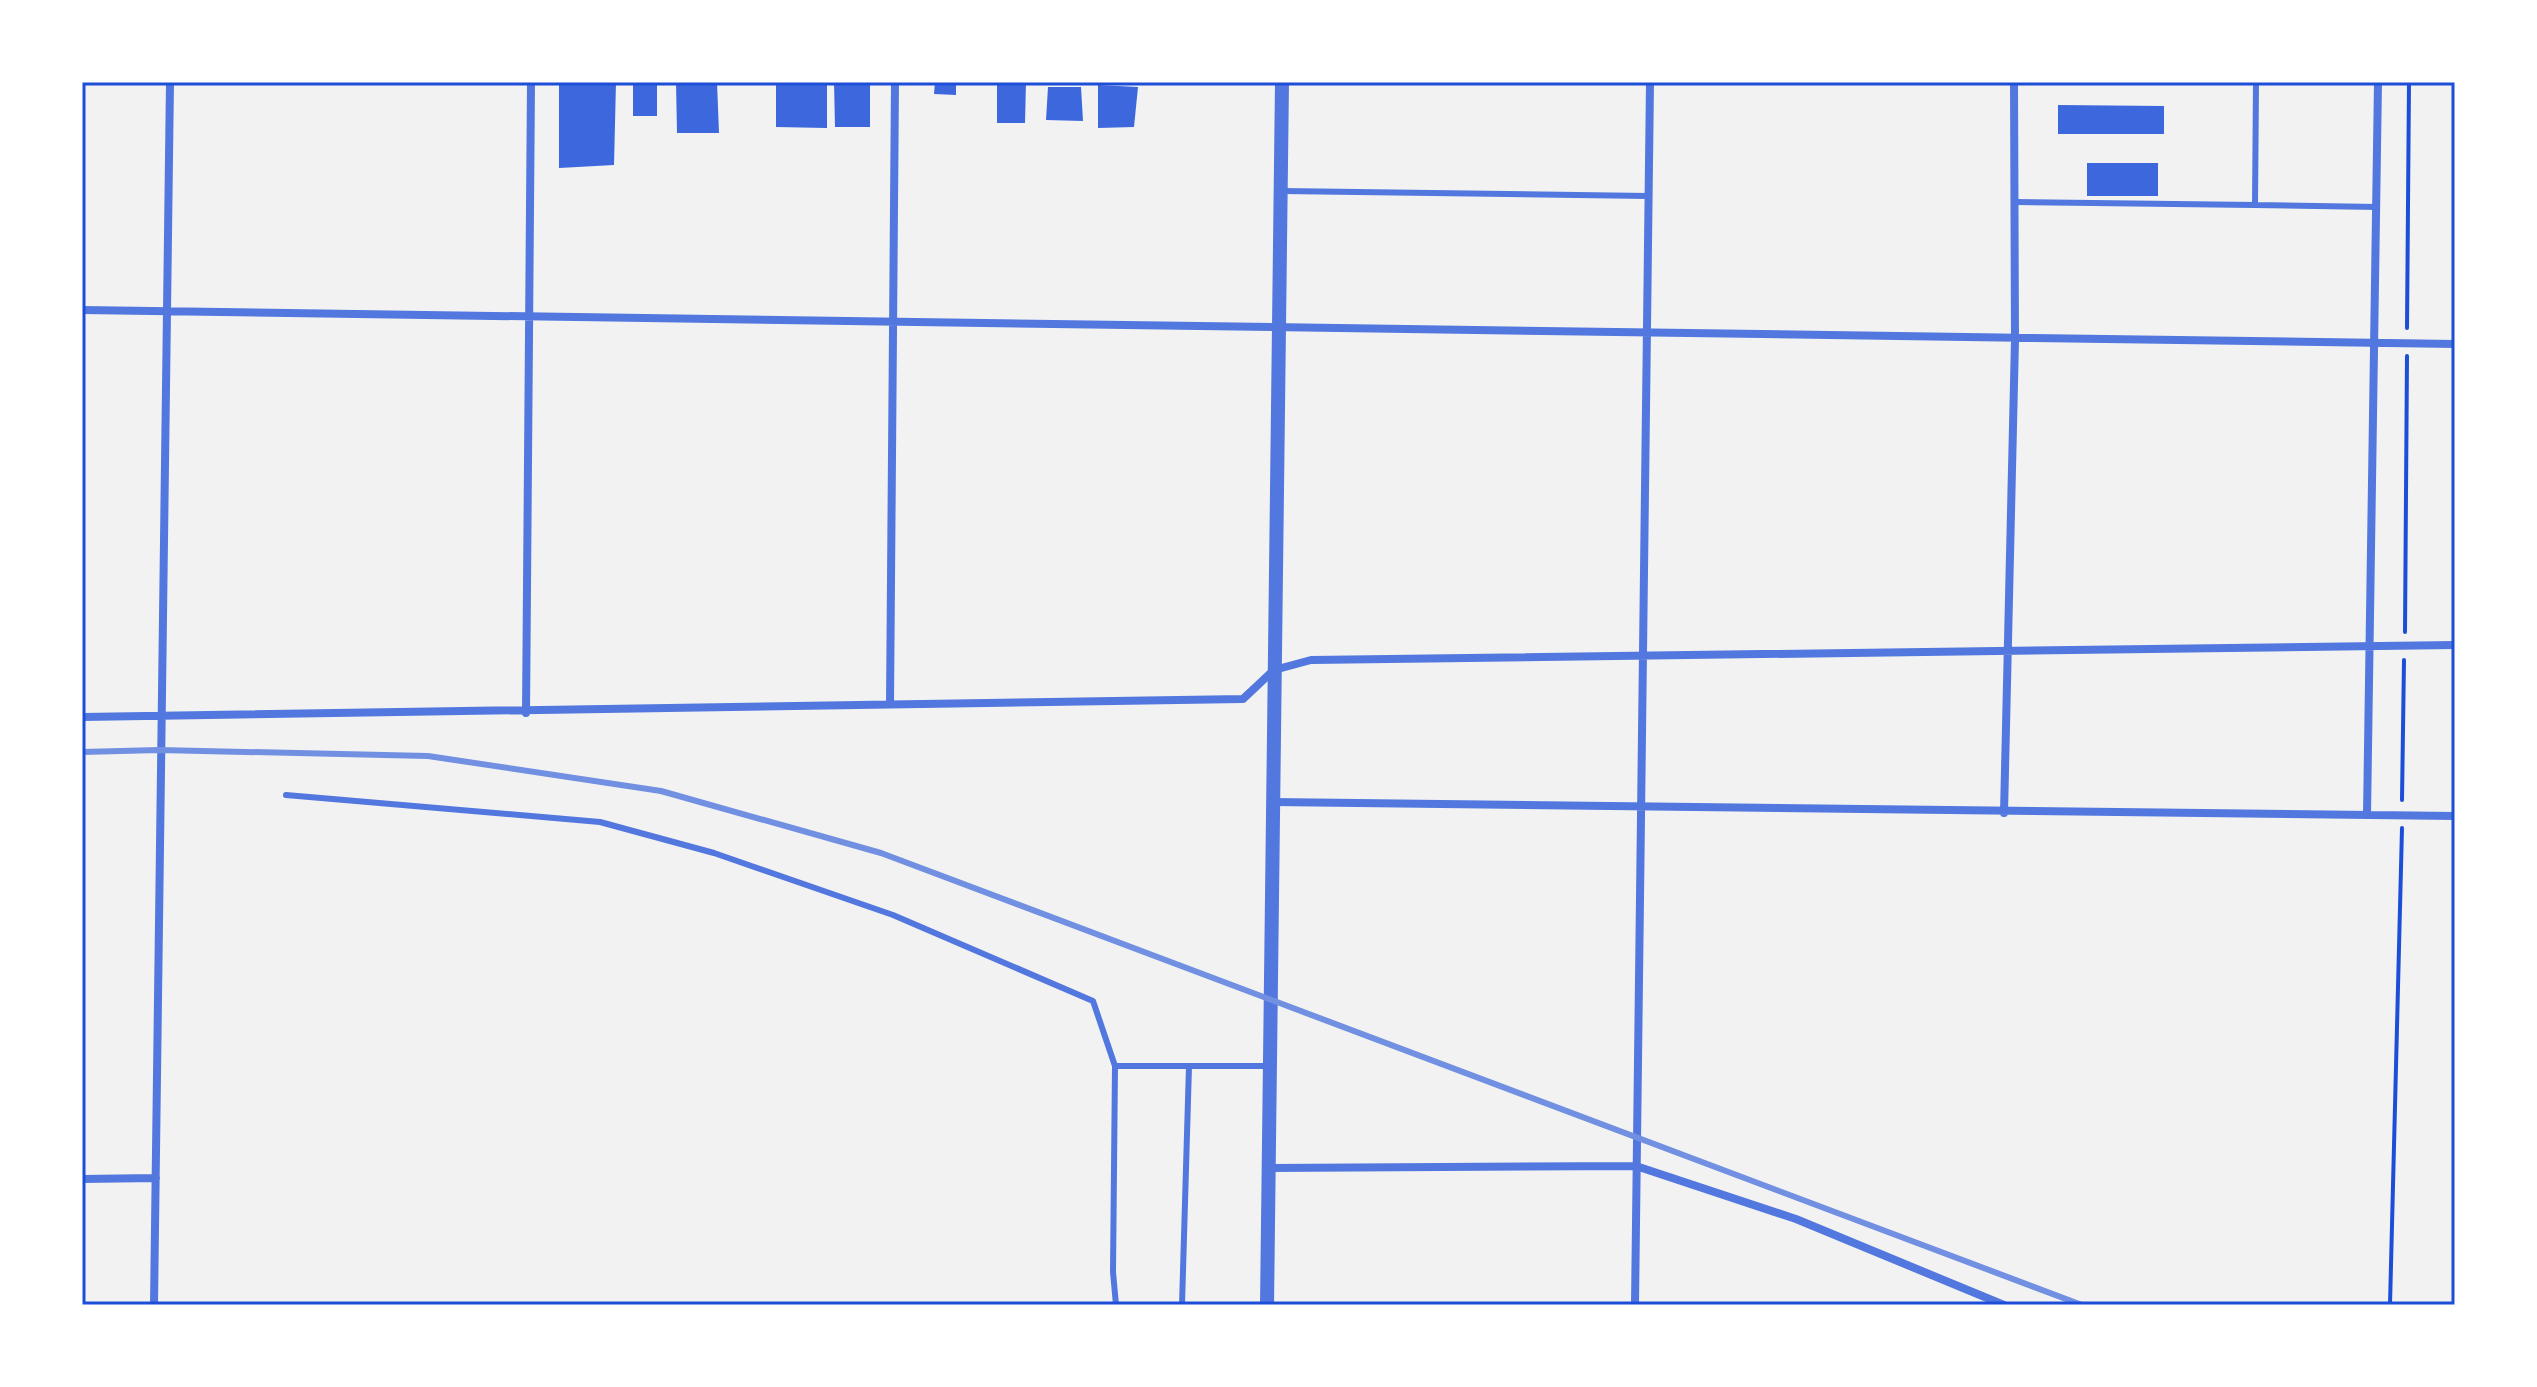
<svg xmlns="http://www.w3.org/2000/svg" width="2537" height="1387" font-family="Ubuntu,sans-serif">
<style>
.building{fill:#3d67dc}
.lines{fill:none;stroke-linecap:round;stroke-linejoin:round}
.path{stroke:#1d4ed8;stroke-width:4}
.service{stroke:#5277de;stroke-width:6}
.minor{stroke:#5277de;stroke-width:8}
.tertiary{stroke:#5277de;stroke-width:14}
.rail{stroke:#7290e2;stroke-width:6}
.neatline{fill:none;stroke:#1d4ed8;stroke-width:3}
</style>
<rect width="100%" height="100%" fill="#f2f2f2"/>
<path class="building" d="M559,82H616L614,165L559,168Z
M633,82H657V116H633Z
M676,82H717L719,133H677Z
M776,82H827V128L776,127Z
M834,82H870V127H835Z
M935,82H956V95L934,94Z
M997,82H1026L1025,123H997Z
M1098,85L1138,87L1134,127L1098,128Z
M1048,87H1081L1083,121L1046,120Z
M2058,105L2164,106V134H2058Z
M2087,163H2158V196H2087Z"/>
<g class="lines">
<path class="path" d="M2407,328L2409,82
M2405,632L2407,356
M2402,800L2404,660
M2390,1305L2402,828"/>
<path class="service" d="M2256,82L2255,205L2377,207
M1282,191L1648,196
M2015,202L2255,205
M286,795L600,822L714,853L893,915L1093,1001L1115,1066
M1116,1305L1113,1272L1115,1066H1269
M1182,1305L1189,1066"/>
<path class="minor" d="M82,310L2455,344
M890,704L895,82
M526,713L531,82
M82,717L1243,699L1274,670L1311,660L2455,645
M1272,802L2455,816
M2004,813L2015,340L2014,82
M2367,815L2378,82
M1268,1168L1636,1166L1796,1219L2004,1305
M82,1179L156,1178
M154,1305L170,82
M1635,1305L1650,82"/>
<path class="tertiary" d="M1267,1305L1282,82"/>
<path class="rail" d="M82,752L159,750L428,756L661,791L881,853L2082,1305"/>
</g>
<rect width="2537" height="1387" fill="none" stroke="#ffffff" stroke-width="168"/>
<rect x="84" y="84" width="2369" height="1219" class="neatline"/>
</svg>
